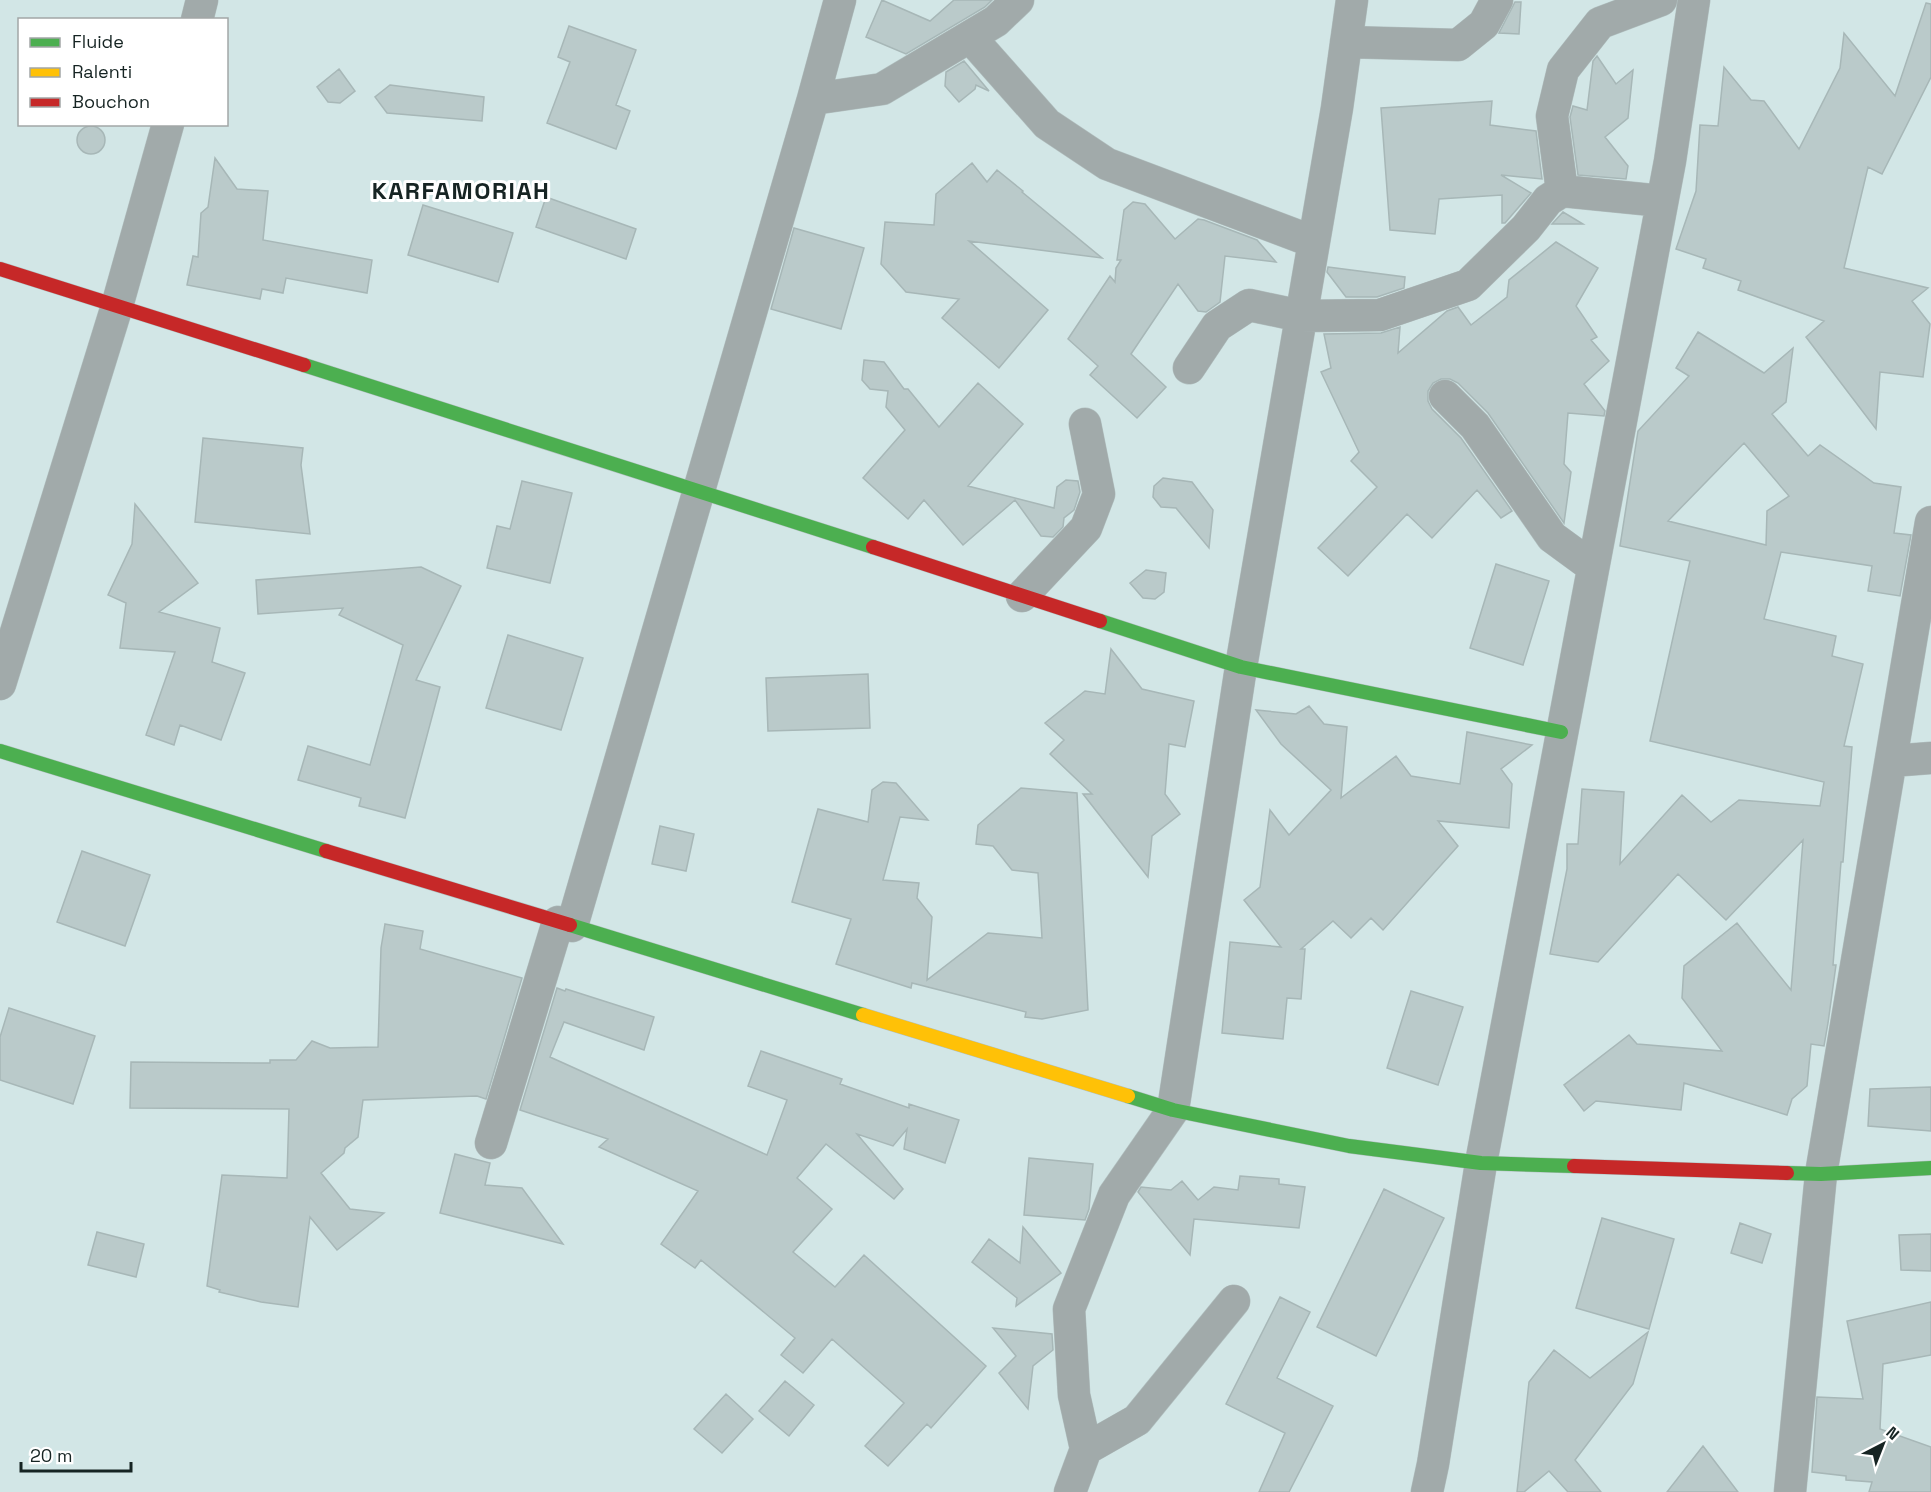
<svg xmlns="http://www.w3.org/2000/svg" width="1931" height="1492" font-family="'Space Grotesk',sans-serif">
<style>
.building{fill:#bacaca;stroke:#a7b7b7;stroke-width:1.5;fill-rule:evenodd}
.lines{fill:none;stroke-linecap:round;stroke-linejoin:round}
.street-casing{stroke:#b2c1c1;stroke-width:33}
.fast-casing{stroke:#b2c1c1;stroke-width:15}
.slow-casing{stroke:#b2c1c1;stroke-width:15}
.jam-casing{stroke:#b2c1c1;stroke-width:15}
.street{stroke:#a1aaaa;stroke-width:32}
.fast{stroke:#4caf50;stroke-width:14}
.slow{stroke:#ffc107;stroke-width:14}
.jam{stroke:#c62828;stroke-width:14}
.labels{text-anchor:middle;stroke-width:6;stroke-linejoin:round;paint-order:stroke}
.district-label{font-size:24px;font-weight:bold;letter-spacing:1.5px;fill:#162423;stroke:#fff}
</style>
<rect width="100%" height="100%" fill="#d2e6e6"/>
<path class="building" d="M882,0L930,21L954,0H992L985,7L906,54L866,37Z
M1515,2H1521L1519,34L1499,33Z
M1926,3L1931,4V77L1882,174L1868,167L1844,268L1928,288L1912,301L1930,324L1923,377L1880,372L1876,429L1806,337L1824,321L1738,290L1741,281L1703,268L1706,259L1676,249L1696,191L1700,125L1718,126L1724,67L1751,100L1764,101L1799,149L1840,68L1844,33L1895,96Z
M569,26L636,50L616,105L630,111L616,149L547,123L570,62L558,57Z
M1597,56L1616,84L1633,70L1628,118L1605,137L1628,166L1626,179L1578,175L1570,117L1573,106L1587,110L1593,61Z
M964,61L989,91L976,85L975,89L959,102L945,86L946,72Z
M339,69L355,91L340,103L328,102L317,87Z
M390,85L484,97L482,121L387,113L375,97Z
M1492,101L1490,125L1536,131L1542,179L1501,175L1531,193L1505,223H1502V195L1439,199L1435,234L1390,230L1381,108Z
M77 140a14 14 0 1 1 28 0a14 14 0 1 1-28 0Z
M215,158L237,189L268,191L263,240L372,260L367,293L286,278L283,293L262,289L260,299L187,285L193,256L198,257L201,213L208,207Z
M972,163L987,182L997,170L1023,191L1022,192L1102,258L969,241L1048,310L999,368L942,318L959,299L906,292L881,264L885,222L934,225L936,194Z
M546,197L636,229L626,259L536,227Z
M1133,202L1145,204L1175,239L1198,219L1204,220L1257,240L1276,262L1225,256L1220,302L1206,312L1198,311L1178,284L1131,354L1166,387L1137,418L1090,375L1098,366L1068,339L1110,276L1115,282L1116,268L1121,260H1117L1124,210Z
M423,205L513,233L498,282L408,255Z
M1563,212L1583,224H1552Z
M794,228L864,248L841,329L771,309Z
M1556,242L1598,268L1576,306L1597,337L1591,340L1609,361L1584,384L1605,411L1604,416L1568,413L1564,464L1571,472L1564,523L1488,413L1458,383L1450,379H1441L1433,383L1428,391V401L1432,409L1461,438L1512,511L1501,518L1477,490L1432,538L1407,514L1348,576L1318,548L1377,487L1351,461L1359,452L1321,372L1331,368L1324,334L1381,333L1400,327L1398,353L1447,311L1458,307L1471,325L1507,297L1509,280Z
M1328,267L1405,277L1404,288L1377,297H1346L1327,272Z
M1698,332L1764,373L1793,348L1786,402L1772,414L1808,456L1820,445L1874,483L1901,487L1894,533L1911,535L1900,596L1868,591L1872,566L1781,552L1764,619L1836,636L1832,656L1863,664L1844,746L1852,747L1843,862H1841L1833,965H1836L1828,1023L1824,1046L1811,1044L1807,1086L1792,1099L1787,1115L1684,1083L1681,1110L1596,1101L1584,1111L1564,1085L1629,1035L1637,1044L1722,1051L1682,998L1684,966L1737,923L1791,990L1803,840L1726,920L1678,874L1598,962L1550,954L1567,869V844H1578L1582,789L1624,792L1620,864L1682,795L1711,822L1739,800L1820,806L1824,782L1650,741L1690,561L1620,546L1638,431L1689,376L1676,368ZM1744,443L1789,496L1767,511L1766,545L1668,521Z
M864,360L884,362L904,389H908L939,427L978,383L1023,424L968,486L1054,508L1057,487L1066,480L1078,481L1080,492L1074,510L1064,518L1063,527L1053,537L1041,536L1015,500L963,545L924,500L908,519L863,478L905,430L886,407L888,391L870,389L862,380Z
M203,438L303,448L301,465L310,534L195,522Z
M1163,478L1192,482L1213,510L1209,548L1176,508L1161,507L1153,497L1154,486Z
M522,481L572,493L550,583L487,568L497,526L510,529Z
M135,504L198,583L159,612L220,628L212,662L245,673L221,740L180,725L174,745L146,735L175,652L120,648L126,603L108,595L132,544Z
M1496,564L1549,581L1523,665L1470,648Z
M421,567L461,586L416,680L440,687L405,818L359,806L361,798L298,780L308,746L370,765L403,645L339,615L343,608L258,614L256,580Z
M1146,570L1166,573L1164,592L1155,599L1143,598L1130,583Z
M508,635L583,658L561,730L486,708Z
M1111,649L1142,689L1194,701L1185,747L1169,744L1165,794L1180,814L1152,836L1148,877L1083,794H1092L1050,754L1064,740L1045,723L1085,691L1105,694Z
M868,674L870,728L768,731L766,678Z
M1309,706L1324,724L1347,727L1341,798L1396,756L1411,776L1460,784L1467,732L1532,745L1501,769L1512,784L1509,828L1438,821L1458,846L1383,930L1371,918L1351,938L1333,921L1301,949H1305L1301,999L1287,998L1283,1039L1222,1033L1230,942L1281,947L1244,900L1260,887L1270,810L1289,835L1331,790L1281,744L1256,710L1296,714Z
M883,782L896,783L928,820L900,817L883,880L919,883L917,898L932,917L927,980L988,933L1042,938L1038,873L1012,870L993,846L976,844L978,825L1021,788L1077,793L1088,1010L1042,1019L1025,1017L1026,1012L912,983L911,988L836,964L851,919L792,902L818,809L868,822L872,790Z
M660,826L694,834L686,871L652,864Z
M82,851L150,875L125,946L57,922Z
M385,924L423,931L420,949L522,978L486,1099L477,1096L363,1100L358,1137L345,1148L344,1153L321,1173L350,1209L384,1213L337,1250L310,1217L298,1307L261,1302L219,1292L220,1290L207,1286L222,1175L287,1178L289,1109L130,1108L131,1062L270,1063V1060H296L312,1041L330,1048L378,1047L381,948Z
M557,988L565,991L566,989L654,1017L644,1050L564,1022L550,1057L767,1155L787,1100L748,1086L761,1051L842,1079L840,1084L909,1108V1104L959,1120L945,1163L904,1149L907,1129L893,1146L857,1134L903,1189L894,1199L826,1144L797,1178L832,1209L793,1252L835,1287L864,1255L986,1366L931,1428L927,1424L888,1466L865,1446L904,1403L832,1339L803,1373L781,1355L795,1338L701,1260L695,1268L661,1244L698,1191L599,1147L608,1139L520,1110Z
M1411,991L1463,1007L1438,1085L1387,1068Z
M9,1008L95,1036L73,1104L0,1080V1037Z
M1931,1087V1131L1868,1126L1870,1089Z
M455,1154L490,1163L485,1185L522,1188L563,1244L440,1213Z
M1029,1158L1093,1164L1089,1209L1085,1220L1024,1215Z
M1240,1176L1279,1179V1184L1305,1187L1299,1228L1194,1219L1190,1255L1138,1192L1141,1187L1171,1190L1182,1181L1198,1200L1214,1187L1238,1190Z
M1384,1189L1444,1218L1376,1356L1317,1327Z
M1602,1218L1674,1239L1649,1329L1576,1308Z
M1740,1223L1771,1234L1762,1263L1731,1253Z
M1023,1227L1061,1273L1016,1306L1017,1298L972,1262L989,1239L1020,1263Z
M97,1232L144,1244L136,1277L88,1265Z
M1931,1234V1271L1901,1270L1899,1235Z
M1280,1297L1310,1312L1277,1378L1333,1406L1289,1492H1259L1285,1433L1226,1404Z
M1931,1302V1355L1883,1364L1880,1429L1931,1447V1492H1869L1872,1482L1846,1480V1476L1812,1472L1817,1397L1863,1399L1847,1321Z
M993,1328L1052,1334L1053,1350L1033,1366L1028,1409L999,1373L1016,1356Z
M1648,1332L1633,1384L1575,1460L1601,1492H1568L1549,1471L1524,1492H1517L1529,1382L1554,1350L1590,1378Z
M785,1381L814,1405L789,1436L759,1411Z
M726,1394L753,1419L722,1453L694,1429Z
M1703,1446L1738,1492H1667Z"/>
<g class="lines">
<defs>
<path id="street" d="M197,20L202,0
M970,37L1047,124L1107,164L1314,242
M1346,42L1458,45L1484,24L1497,0
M813,99L882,89L996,21L1018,0
M1562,191L1552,116L1563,70L1600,23L1661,0
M1189,368L1217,326L1249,305L1301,316L1380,315L1468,285L1526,228L1548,200L1562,191L1662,201
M1445,396L1475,426L1552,537L1593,567
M1022,596L1086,528L1099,494L1085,424
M0,684L117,306L168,124
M1891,761L1931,758
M572,926L813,99L840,0
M491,1143L558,922
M1086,1449L1137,1420L1234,1301
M1070,1492L1086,1449L1074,1395L1069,1309L1114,1195L1173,1110L1241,667L1337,108L1352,0
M1427,1492L1433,1464L1481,1163L1670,161L1694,0
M1790,1492L1821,1174L1931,522"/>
<path id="fast" d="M304,365L873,547
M1100,621L1241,667L1561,732
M0,751L326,851
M570,925L863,1015
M1128,1096L1173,1110L1349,1146L1481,1163L1574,1166
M1787,1173L1821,1174L1931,1168"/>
<path id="slow" d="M863,1015L1128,1096"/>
<path id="jam" d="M0,269L304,365
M873,547L1100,621
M326,851L570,925
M1574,1166L1787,1173"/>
</defs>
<use href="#street" class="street-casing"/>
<use href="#fast" class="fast-casing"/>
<use href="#slow" class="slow-casing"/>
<use href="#jam" class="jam-casing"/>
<use href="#street" class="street"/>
<use href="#fast" class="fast"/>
<use href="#slow" class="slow"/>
<use href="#jam" class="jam"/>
</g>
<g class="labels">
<g class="district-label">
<text x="461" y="199">KARFAMORIAH</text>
</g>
</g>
<rect x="18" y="18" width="210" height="108" fill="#ffffff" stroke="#a2a7a7" stroke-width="1.5"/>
<rect x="30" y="38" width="30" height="9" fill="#4caf50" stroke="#a2a7a7" stroke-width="1.5"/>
<text x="72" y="48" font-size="18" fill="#162423">Fluide</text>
<rect x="30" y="68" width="30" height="9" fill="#ffc107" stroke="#a2a7a7" stroke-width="1.5"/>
<text x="72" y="78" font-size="18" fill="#162423">Ralenti</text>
<rect x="30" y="98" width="30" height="9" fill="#c62828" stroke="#a2a7a7" stroke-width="1.5"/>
<text x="72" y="108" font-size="18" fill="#162423">Bouchon</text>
<g transform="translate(1883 1444) rotate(42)" stroke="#ffffff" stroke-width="4.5" paint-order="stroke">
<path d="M0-4.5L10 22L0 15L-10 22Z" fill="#162423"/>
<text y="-9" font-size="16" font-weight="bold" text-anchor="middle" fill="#162423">N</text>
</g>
<path d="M21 1462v9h110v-9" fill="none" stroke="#162423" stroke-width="3"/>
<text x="30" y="1462" font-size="18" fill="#162423" stroke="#ffffff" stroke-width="4.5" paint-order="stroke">20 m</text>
</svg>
